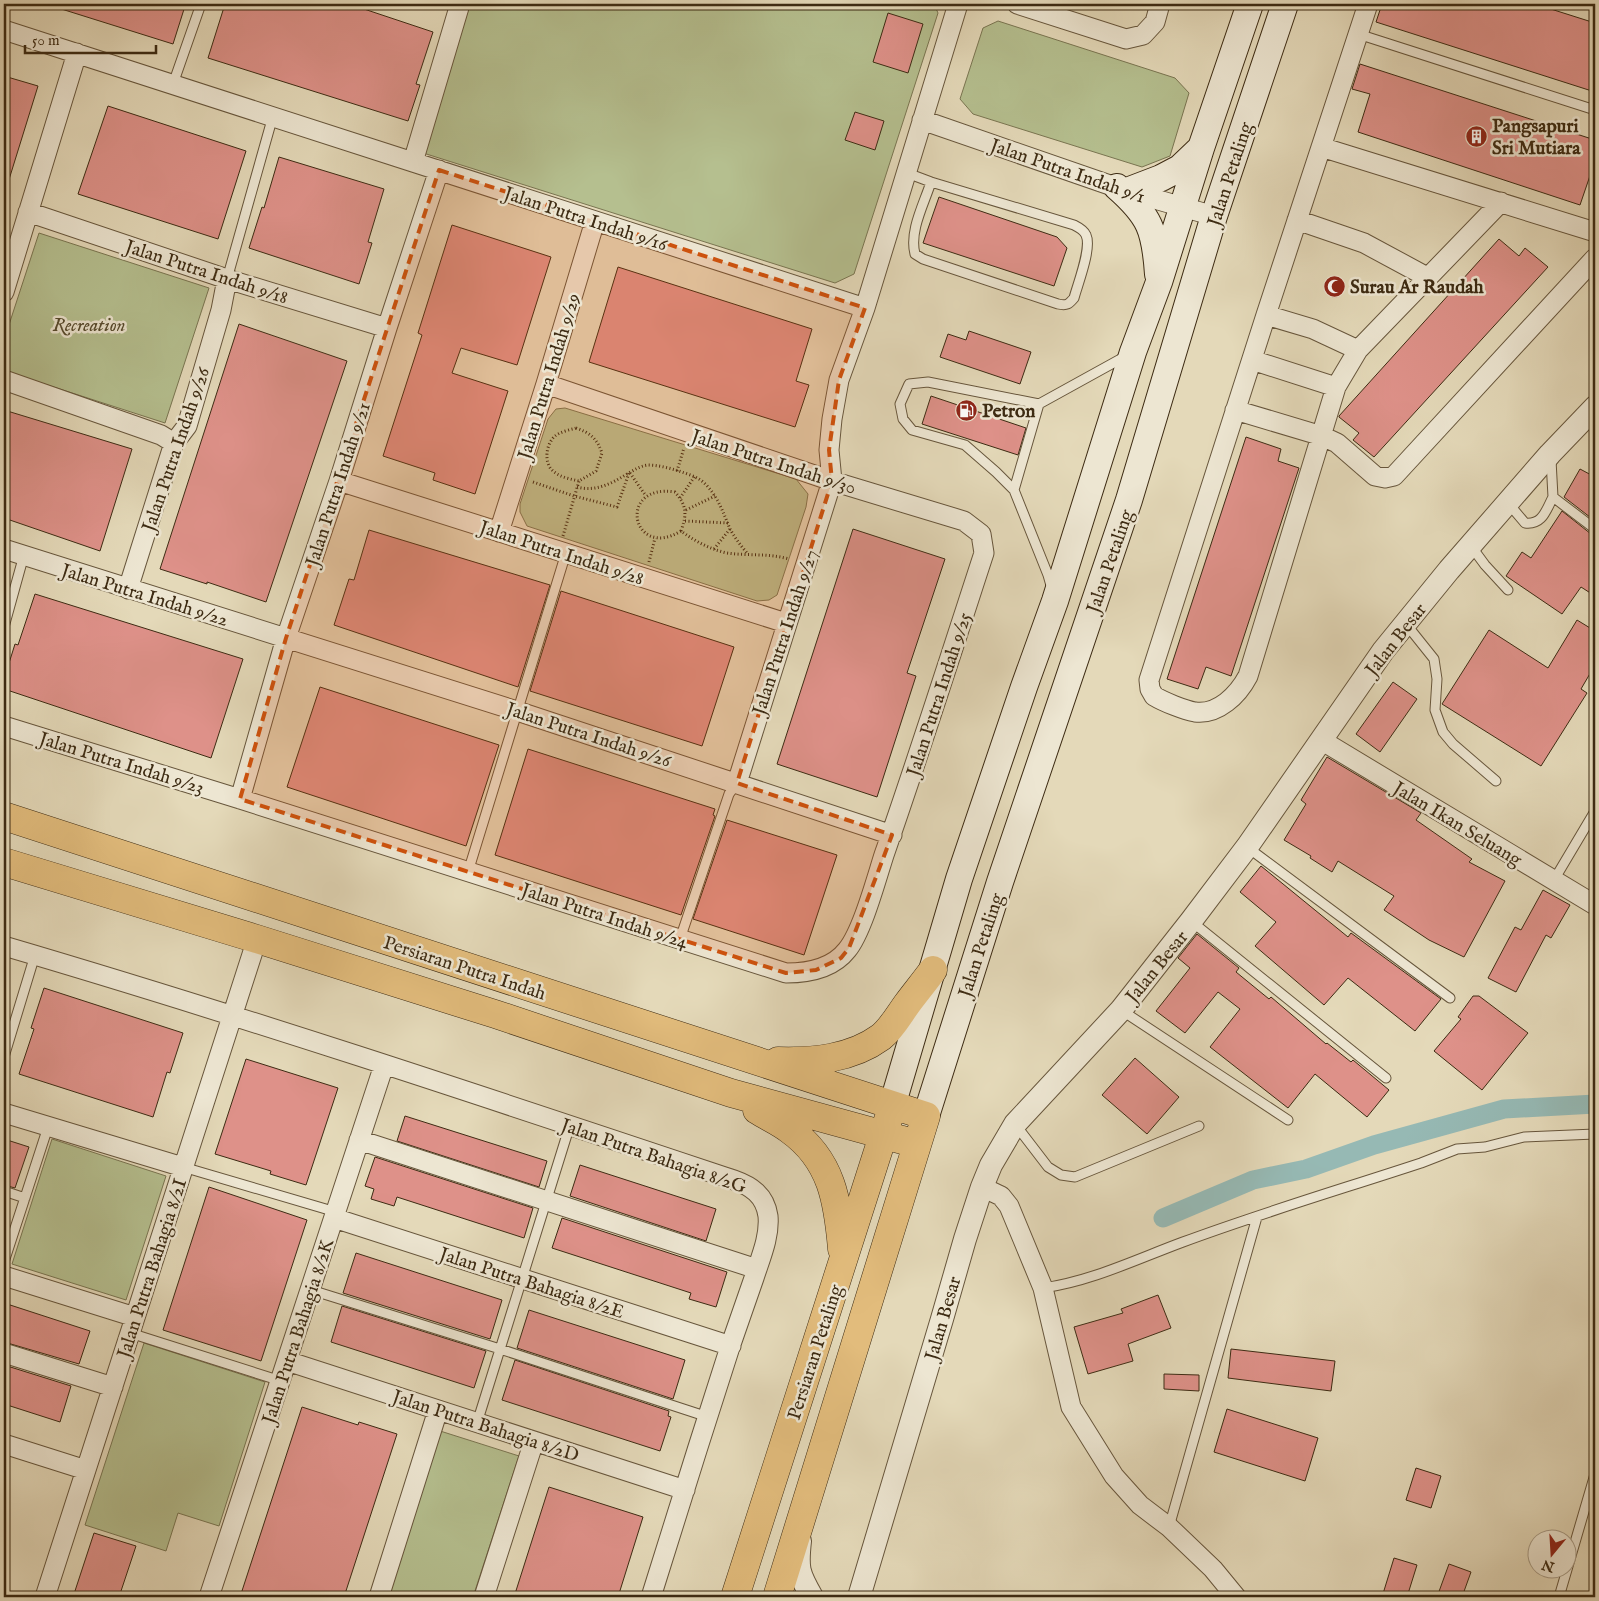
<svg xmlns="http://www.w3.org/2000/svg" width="1599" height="1601" font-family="'IM FELL English',serif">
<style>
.green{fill:#b5bf8f;stroke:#797551}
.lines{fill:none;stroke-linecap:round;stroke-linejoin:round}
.canal{stroke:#96b9b4;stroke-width:19}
.building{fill:#de9189;stroke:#3d2b13}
.service-casing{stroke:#67563c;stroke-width:11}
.minor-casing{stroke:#67563c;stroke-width:21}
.tertiary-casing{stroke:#67563c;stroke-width:24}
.secondary-casing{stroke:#3d2b13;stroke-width:28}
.primary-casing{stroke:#3d2b13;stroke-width:29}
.path{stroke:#3d2b13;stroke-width:3;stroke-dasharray:1 2.5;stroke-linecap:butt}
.service{stroke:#ede6d2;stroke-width:9}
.minor{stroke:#ede6d2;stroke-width:19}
.tertiary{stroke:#ede6d2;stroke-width:22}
.secondary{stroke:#ede6d2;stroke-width:26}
.primary{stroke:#e2bc7c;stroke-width:28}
.marked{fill:#ce520d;fill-opacity:0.2;stroke:#ce520d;stroke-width:4;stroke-dasharray:10 6;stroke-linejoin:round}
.labels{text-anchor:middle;stroke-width:5;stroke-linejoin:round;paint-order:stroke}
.poi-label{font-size:19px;font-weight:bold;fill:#3d2b13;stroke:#ede6d2;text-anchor:start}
.street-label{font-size:19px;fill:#3d2b13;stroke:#ede6d2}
.park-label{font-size:19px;font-style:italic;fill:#55492c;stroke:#ede6d2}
</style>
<rect width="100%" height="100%" fill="#e4d9b9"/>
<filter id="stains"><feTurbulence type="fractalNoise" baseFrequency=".004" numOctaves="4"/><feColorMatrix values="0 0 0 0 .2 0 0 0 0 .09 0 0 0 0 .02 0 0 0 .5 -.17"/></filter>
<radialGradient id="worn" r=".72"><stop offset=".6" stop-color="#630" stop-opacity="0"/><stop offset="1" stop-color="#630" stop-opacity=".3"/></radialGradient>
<path class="green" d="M469,4H934L938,13L854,274L835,283L420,152Z
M998,21L1175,78L1189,93L1170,156L1142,167L973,114L960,99L983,28Z
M39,233L209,288L165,423L4,371V340Z
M565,408L796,479L808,494L806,507L777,595L769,600L757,601L527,526L520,512V504L548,419L556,409Z
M52,1139L166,1176L126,1300L12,1264Z
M144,1343L265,1382L219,1526L178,1513L166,1551L85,1525Z
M437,1430L519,1456L473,1597H384Z"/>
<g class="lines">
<path class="canal" d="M1163,1218L1253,1180L1306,1169L1374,1145L1504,1109L1595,1104"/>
</g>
<path class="building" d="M55,4H176L185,6L173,44L55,7Z
M225,4H349L433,32L416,84L420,85L408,121L208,58Z
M1382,4H1535L1595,23V92L1376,22Z
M888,13L923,24L908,73L873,62Z
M1360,64L1595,140V161L1580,205L1358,132L1370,94L1352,89Z
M4,76L38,86L7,186L4,185Z
M108,106L246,151L218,239L78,194Z
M855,112L884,121L875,150L845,140Z
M279,157L384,189L368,242L372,243L359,284L249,248L262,207L264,208Z
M939,197L1057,237L1067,248L1054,286L923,243Z
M452,225L551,257L517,365L461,348L452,373L508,391L475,494L433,480L435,473L383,456L422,335L418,333Z
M1499,239L1519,256L1525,248L1548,267L1374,457L1353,440L1359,433L1339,417V416Z
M618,267L812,329L796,381L809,385L795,427L589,362Z
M239,324L347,361L266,602L207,582V584L160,569Z
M969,331L1031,352L1020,384L940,357L948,334L966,340Z
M931,396L1026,428L1018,455L922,424Z
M4,410L132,449L100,551L4,518Z
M1246,437L1281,449L1278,461L1299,468L1231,676L1206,667L1198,689L1167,679Z
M1580,469L1595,477V521L1564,497Z
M1562,511L1591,534L1595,535V596L1581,587L1562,614L1506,576L1522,552L1531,558Z
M853,529L945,559L907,673L916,676L877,797L777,764Z
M369,530L550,585L518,687L334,625L349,579L354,580Z
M561,591L734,647L702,746L530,691Z
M35,594L243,659L211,758L4,689V679L15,644L18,645Z
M1577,620L1595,631V665L1581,689L1587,693L1541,766L1442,704L1489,630L1548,668Z
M1393,682L1417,699L1380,752L1356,734Z
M320,687L499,745L466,846L287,787Z
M528,749L715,809L713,815L715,816L681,915L495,855Z
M1327,757L1421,813L1416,820L1472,859L1469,862L1505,881L1464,957L1429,940L1384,910L1394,896L1338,861L1332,872L1310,858L1311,856L1284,840L1306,804L1301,800Z
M727,820L837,855L804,955L693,919Z
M1261,866L1348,937L1351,933L1441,999L1415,1031L1348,978L1324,1005L1255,946L1276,922L1240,892Z
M1543,890L1570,905L1551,938L1546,935L1516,992L1488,978L1515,927L1521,930Z
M1197,934L1239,968L1236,972L1269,999L1271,997L1326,1044L1327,1043L1351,1062L1353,1060L1389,1090L1367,1117L1315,1074L1288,1108L1210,1047L1240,1009L1218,992L1185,1033L1156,1011L1190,968L1178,958Z
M44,988L183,1033L170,1073L167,1072L153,1117L19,1074L34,1029L31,1028Z
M1473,996H1479L1528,1033L1482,1090L1434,1051L1461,1019L1458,1017Z
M1135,1058L1179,1097L1147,1134L1102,1095Z
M246,1059L338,1088L306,1185L270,1174L271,1171L215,1154Z
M405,1116L547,1161L539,1187L397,1141Z
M4,1139L29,1147L15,1188L4,1185Z
M375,1157L533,1208L524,1238L397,1197L394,1206L371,1199L374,1189L365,1186Z
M580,1165L716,1209L706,1241L570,1196Z
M209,1187L307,1220L261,1361L163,1330Z
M562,1218L727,1272L716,1307L689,1299L691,1293L552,1248Z
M356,1253L502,1300L490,1339L343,1293Z
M1158,1295L1171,1328L1128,1344L1133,1361L1088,1374L1074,1327L1123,1313L1121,1309Z
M4,1303L90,1331L79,1364L4,1342Z
M342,1306L486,1351L474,1388L331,1342Z
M529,1310L685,1360L673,1399L517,1348Z
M1231,1349L1335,1361L1331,1391L1228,1378Z
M515,1360L669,1411L668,1416L671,1417L660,1451L502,1400Z
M4,1365L71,1386L60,1422L4,1404Z
M1164,1374L1199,1375V1391L1164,1389Z
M302,1407L358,1425L359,1422L397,1434L344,1597H240Z
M1227,1409L1318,1438L1305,1481L1214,1452Z
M1416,1468L1441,1476L1431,1508L1406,1500Z
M549,1487L643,1517L618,1597H514Z
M94,1533L136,1546L119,1597H73Z
M1394,1558L1417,1565L1407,1597H1382Z
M1449,1564L1471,1572L1462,1597H1437Z"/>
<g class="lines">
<defs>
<path id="service" d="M1358,34L1595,110
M173,84L201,4
M907,173L931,182L1074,225C1078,227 1084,230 1086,235C1092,248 1078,283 1074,298C1069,304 1067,306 1058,304L923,259L915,254C909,231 924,204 931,182
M227,279L273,116
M1551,460L1553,497L1595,529
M1014,490L996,472L965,445L912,430L903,419L900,404L909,384L928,382L1039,404
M1508,503L1525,523C1543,525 1546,510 1553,497
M1471,546L1485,565L1508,590
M1052,589L1048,575L1014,490L1039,404L1126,356
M1406,624L1434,659L1437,679L1435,710L1443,732L1453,744L1496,781
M4,627L24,555
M1247,847L1450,998
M468,872L566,553
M1554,880L1595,811
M1191,921L1386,1078
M680,939L729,794L737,783
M1121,1010L1288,1120
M4,1057L35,955
M1015,1124L1048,1167L1061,1175L1075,1177L1199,1126
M183,1167L336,1212
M4,1191L25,1198
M4,1262L48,1127
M1043,1288C1092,1281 1137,1259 1183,1242C1261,1213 1342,1189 1421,1163L1457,1149L1485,1147L1524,1137L1595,1134
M311,1290L500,1349L708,1417
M130,1333L281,1381
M477,1423L570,1125
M1169,1527L1257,1217
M1559,1597L1595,1474"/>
<path id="minor" d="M1017,4L1126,39L1143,35L1155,22L1160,4
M1368,4L1266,315L1149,680L1150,689L1154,696C1164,702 1184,710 1195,712C1218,715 1238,695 1248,676L1336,387L1358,350L1501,202
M4,30L865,308
M922,120L1127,191L1214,216
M1321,147L1595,232
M413,162L460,4
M28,212L227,279L387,328
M1297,220L1364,243L1427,277
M4,292L77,53
M1266,315L1313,329L1358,350
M1252,360L1336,387
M4,380L161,435L174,443
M1235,410L1322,436L1337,443L1375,476L1385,478L1394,476L1595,258
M339,481L786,623
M499,532L546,384L595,221
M4,549L517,711L892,835
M128,589L174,443L187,426L221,310L227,279
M4,726L240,799L786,973C808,973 833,968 847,950C862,932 876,880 884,855C919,755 951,654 984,553L981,534L964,521L832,481L546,384
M1321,740L1595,905
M737,783L832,481L829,450L832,419L839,380L865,308L958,4
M240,799L286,638L339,481L387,328L439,170
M4,946C249,1018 491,1099 734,1180C751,1186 765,1195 768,1216C770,1237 760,1259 754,1278C746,1301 738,1324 730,1347C703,1430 677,1514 651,1597
M4,1113L183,1167
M359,1140L757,1269
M982,1187L1001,1196L1009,1206L1043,1288L1071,1407L1114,1476L1140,1505L1169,1527L1213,1569L1236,1597
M334,1218L731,1346
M4,1276L135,1317
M4,1353L113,1387
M287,1361L685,1490
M4,1444L86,1470
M45,1597L257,939
M209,1597L384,1065
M379,1597L438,1410
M484,1597L534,1441"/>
<path id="tertiary" d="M800,1541C797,1568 798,1573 812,1597
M859,1597L942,1319L965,1239L982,1187L991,1165L1015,1124L1121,1010L1191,921L1247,847L1383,651L1449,570L1550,454L1595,407"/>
<path id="secondary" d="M1117,187C1150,216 1155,230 1158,274
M1127,191L1161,178L1180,168L1201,148
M892,1106L959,879L1024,687L1055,601L1133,352L1159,282L1201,148L1250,4
M926,1116L1000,882L1129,500L1214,216L1285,4"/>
<path id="primary" d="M4,816L926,1116L777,1597
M4,862L257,939L495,1014L731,1093L917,1144
M778,1061C813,1062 851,1059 881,1037C892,1028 899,1015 907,1004C916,992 925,981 933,970
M757,1110C768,1117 780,1122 790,1130C832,1160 838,1202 842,1249
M735,1597L889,1117"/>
</defs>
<use href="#service" class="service-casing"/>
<use href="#minor" class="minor-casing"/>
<use href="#tertiary" class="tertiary-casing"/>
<use href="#secondary" class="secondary-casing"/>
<use href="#primary" class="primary-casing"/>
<path class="path" d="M576,428C591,433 597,439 602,453L596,471L579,481C570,479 559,477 552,470C544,462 546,445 554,437C559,432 569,430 576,428Z
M677,471L684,448
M630,473L646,496
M533,482L574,496L617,507L629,473
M577,487C595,492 611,484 627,474C634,470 640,466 648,465C658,465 669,468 679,471C687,474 696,476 703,482C717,494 723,512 730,529C735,538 741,546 748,554
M680,498L695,476
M686,510L715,496
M685,521L728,523
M681,531C687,514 687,506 675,492C616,483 632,561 681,531C695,541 709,549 727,553C748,556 768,553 789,559
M563,536L579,481
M714,549L730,529
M649,562L655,538"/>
<use href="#service" class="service"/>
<use href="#minor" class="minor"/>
<use href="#tertiary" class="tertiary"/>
<use href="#secondary" class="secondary"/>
<use href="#primary" class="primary"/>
</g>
<path class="marked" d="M439,170L865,308L839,380L829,450L832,481L737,783L892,835L849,948L841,958L816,970L786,973L240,799L286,638Z"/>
<defs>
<symbol id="building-disc" viewBox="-11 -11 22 22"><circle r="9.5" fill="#8f2418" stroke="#ede6d2"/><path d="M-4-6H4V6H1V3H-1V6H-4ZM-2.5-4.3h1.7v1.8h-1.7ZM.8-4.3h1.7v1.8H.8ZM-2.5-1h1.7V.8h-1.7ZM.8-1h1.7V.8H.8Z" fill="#fff"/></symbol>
<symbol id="mosque-disc" viewBox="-11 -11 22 22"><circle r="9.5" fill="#8f2418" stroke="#ede6d2"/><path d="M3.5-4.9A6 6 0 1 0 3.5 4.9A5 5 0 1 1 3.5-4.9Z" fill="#fff"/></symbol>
<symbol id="fuel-disc" viewBox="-11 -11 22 22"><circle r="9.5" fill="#8f2418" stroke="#ede6d2"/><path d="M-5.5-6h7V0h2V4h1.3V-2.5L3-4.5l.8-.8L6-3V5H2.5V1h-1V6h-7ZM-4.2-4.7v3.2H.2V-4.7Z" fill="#fff"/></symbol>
</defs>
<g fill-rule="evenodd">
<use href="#building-disc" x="1464" y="124" width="25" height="25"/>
<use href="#mosque-disc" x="1322" y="274" width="25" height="25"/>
<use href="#fuel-disc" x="954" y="398" width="25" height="25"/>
</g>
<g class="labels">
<g class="poi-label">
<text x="1492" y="132">Pangsapuri<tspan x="1492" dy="22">Sri Mutiara</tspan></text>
<text x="1350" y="293">Surau Ar Raudah</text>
<text x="982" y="417">Petron</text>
</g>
<g class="street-label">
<text transform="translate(1068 170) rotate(19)" y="7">Jalan Putra Indah 9/1</text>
<text transform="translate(1229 174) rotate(-72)" y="7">Jalan Petaling</text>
<text transform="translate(586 218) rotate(18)" y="7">Jalan Putra Indah 9/16</text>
<text transform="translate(207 271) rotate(18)" y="7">Jalan Putra Indah 9/18</text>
<text transform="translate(548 376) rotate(-73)" y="7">Jalan Putra Indah 9/29</text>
<text transform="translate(175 449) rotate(-71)" y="7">Jalan Putra Indah 9/26</text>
<text transform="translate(774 461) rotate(18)" y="7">Jalan Putra Indah 9/30</text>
<text transform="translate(337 484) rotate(-72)" y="7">Jalan Putra Indah 9/21</text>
<text transform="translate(562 552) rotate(18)" y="7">Jalan Putra Indah 9/28</text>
<text transform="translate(1109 561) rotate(-71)" y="7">Jalan Petaling</text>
<text transform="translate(145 594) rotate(17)" y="7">Jalan Putra Indah 9/22</text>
<text transform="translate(784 632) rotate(-72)" y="7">Jalan Putra Indah 9/27</text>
<text transform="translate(1395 639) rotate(-52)" y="7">Jalan Besar</text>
<text transform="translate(938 694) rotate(-72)" y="7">Jalan Putra Indah 9/25</text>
<text transform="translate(589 734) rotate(18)" y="7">Jalan Putra Indah 9/26</text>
<text transform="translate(122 762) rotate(17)" y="7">Jalan Putra Indah 9/23</text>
<text transform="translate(1458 823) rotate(31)" y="7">Jalan Ikan Seluang</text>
<text transform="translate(605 915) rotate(18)" y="7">Jalan Putra Indah 9/24</text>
<text transform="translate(980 945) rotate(-72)" y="7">Jalan Petaling</text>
<text transform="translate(1156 966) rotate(-51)" y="7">Jalan Besar</text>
<text transform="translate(465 967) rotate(18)" y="7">Persiaran Putra Indah</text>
<text transform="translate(654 1155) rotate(19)" y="7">Jalan Putra Bahagia 8/2G</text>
<text transform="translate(151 1268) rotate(-72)" y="7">Jalan Putra Bahagia 8/2I</text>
<text transform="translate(532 1282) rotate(18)" y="7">Jalan Putra Bahagia 8/2E</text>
<text transform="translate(942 1318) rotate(-74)" y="7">Jalan Besar</text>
<text transform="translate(297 1331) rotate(-72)" y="7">Jalan Putra Bahagia 8/2K</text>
<text transform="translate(814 1352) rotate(-72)" y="7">Persiaran Petaling</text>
<text transform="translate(486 1425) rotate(18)" y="7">Jalan Putra Bahagia 8/2D</text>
</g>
<g class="park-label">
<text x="89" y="331">Recreation</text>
</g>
</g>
<rect width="1599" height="1601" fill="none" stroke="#e4d9b9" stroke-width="20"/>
<rect x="5" y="5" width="1589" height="1591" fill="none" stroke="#3d2b13" stroke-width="2.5"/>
<rect x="10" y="10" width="1579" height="1581" fill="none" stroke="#3d2b13"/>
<g transform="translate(1552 1554) rotate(198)"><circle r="24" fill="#ede6d2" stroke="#a79b86"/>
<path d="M0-4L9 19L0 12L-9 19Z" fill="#8f2418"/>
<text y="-8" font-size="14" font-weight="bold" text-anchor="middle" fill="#3d2b13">N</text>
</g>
<path d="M25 45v8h131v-8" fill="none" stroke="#3d2b13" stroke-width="2.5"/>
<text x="32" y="45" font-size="15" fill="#3d2b13" stroke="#ede6d2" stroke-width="4" paint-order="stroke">50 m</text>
<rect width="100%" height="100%" filter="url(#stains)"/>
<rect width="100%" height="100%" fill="url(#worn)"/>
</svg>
